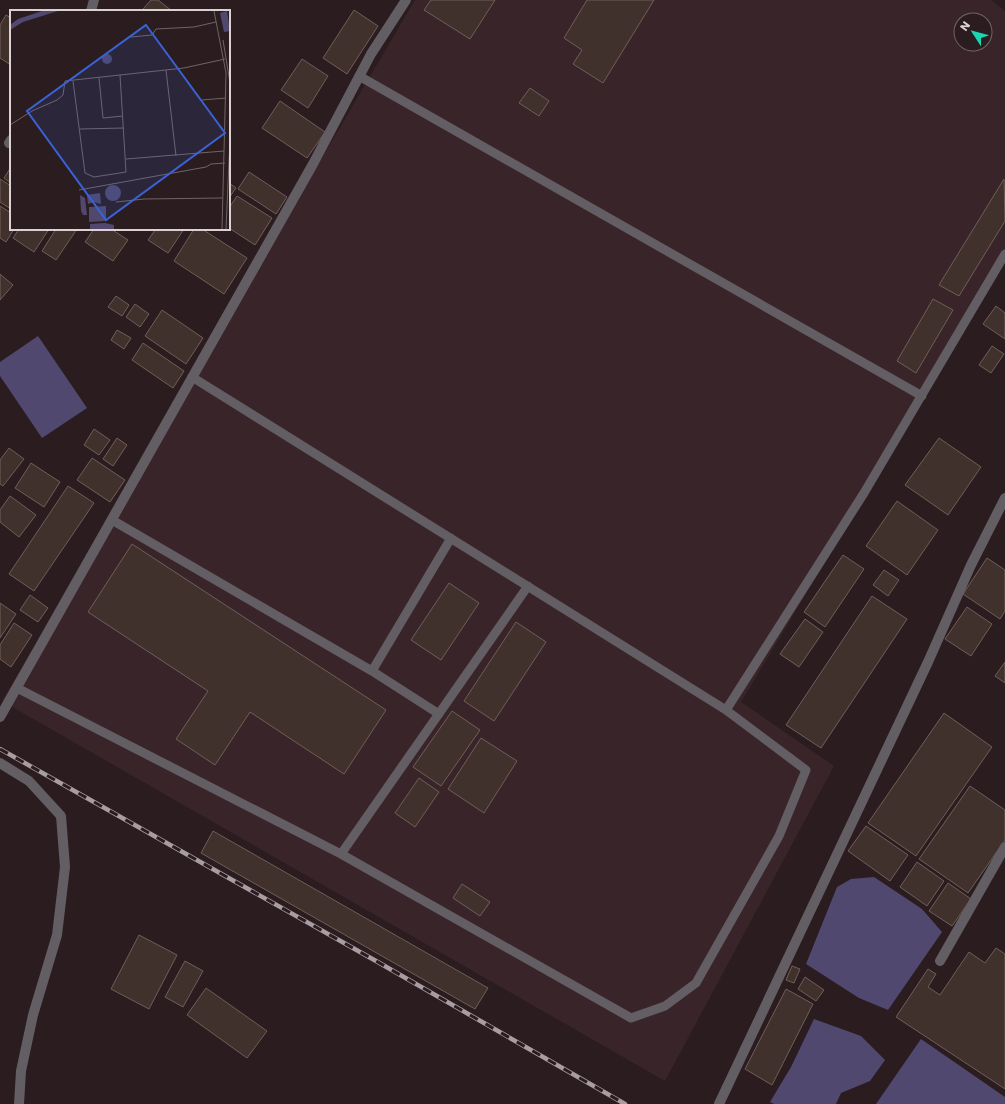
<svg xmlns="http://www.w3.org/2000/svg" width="1005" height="1104" font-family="Poppins,sans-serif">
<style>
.built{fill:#392529;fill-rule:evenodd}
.water{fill:#514870}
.building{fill:#40312c;stroke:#705e59}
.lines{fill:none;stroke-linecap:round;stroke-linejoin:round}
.service{stroke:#635e63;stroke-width:9}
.minor{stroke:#635e63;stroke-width:10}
.rail-casing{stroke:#a89da0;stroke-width:4.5}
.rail{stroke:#2a1c1f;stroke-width:3;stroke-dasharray:9;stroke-linecap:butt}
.inset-road{fill:none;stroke:#716467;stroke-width:1}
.view{fill:#3a62d7;fill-opacity:0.15;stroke:#3a62d7;stroke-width:2}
.inset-edge{fill:none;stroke:#dbd1d3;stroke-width:2}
</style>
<rect width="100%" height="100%" fill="#2a1c1f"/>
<path class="built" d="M415,0H991L1005,11V263L741,702L834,766L665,1081L2,701ZM961,20H985V44H961Z"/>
<path class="water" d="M38,336L87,408L42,438L0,376V362Z
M874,877L922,909L942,932L888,1010L859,998L806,964L837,887L851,879Z
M814,1019L861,1036L885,1060L870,1081L841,1093L836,1104H774L770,1102L791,1067Z
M921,1039L1005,1097V1104H876Z"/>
<path class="building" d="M151,0H158L172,11H146L143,9Z
M431,0H495L470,39L424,10Z
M587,0H654L603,83L573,64L582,50L564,38Z
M354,10L378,26L347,74L323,58Z
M6,15L11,18V65L0,58V25Z
M302,59L328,76L308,108L281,90Z
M530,88L549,101L539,116L519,103Z
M280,101L325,132L307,158L262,128Z
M11,167V183L4,178Z
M249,172L287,197L276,214L238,189Z
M0,179L11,186V209L0,202Z
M1004,179L1005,221L959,296L939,285Z
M229,183L236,188L229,198Z
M237,196L272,218L255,245L229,228V208Z
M0,206L11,213V229H14L6,242L0,238Z
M19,229H49L34,252L13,238Z
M56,229H77L56,260L42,251Z
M94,229H111L128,240L113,261L85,242Z
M156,229H184L168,253L148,240Z
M194,229H202L247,258L224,294L174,261Z
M0,274L13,285L0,300Z
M116,296L129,305L122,316L108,307Z
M933,299L953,310L916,373L897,361Z
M135,304L149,314L140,327L126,317Z
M996,306L1005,313V339L983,324Z
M162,310L203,338L186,364L145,336Z
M117,330L131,338L124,349L111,340Z
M143,343L184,371L173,388L132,360Z
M992,346L1004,354L991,373L979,365Z
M94,429L110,440L99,455L84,445Z
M117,438L127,445L113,466L103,459Z
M939,438L981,467L948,515L905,485Z
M9,448L24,459L3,486L0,484V460Z
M92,458L125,480L110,502L77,480Z
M31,463L60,482L44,507L15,488Z
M68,486L94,503L34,591L9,574Z
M10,496L36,515L19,537L0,522V510Z
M897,501L938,530L907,575L866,546Z
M132,544L386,710L344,774L250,712L215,765L176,739L208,691L88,612Z
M843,555L864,569L825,627L804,612Z
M987,558L1005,570V611L1000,619L963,594Z
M884,570L899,580L888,596L873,585Z
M449,583L479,603L441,660L411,640Z
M30,595L48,608L38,622L20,610Z
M872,596L907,619L821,748L786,725Z
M0,603L16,614L0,638Z
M967,607L992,624L971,656L945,639Z
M805,619L823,632L799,667L780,654Z
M516,622L546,642L494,721L464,701Z
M14,623L32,635L11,667L0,659V645Z
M1005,662V683L995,676Z
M452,711L480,730L441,786L413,767Z
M944,713L992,747L916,856L868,823Z
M481,738L517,761L484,813L448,789Z
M419,778L439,792L415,827L395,813Z
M970,786L1005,810V840L968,893L919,859Z
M866,826L908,855L890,881L848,851Z
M213,831L488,988L475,1009L201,853Z
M917,862L944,881L927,906L900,887Z
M948,883L971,899L952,926L929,911Z
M462,884L490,902L480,916L453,898Z
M139,935L177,955L149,1009L111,989Z
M996,948L1005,954V1089L896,1017L928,969L936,974L928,987L940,995L969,952L985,963Z
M185,961L203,971L183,1007L165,997Z
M792,966L800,969L794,983L786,980Z
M805,977L824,990L816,1001L798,989Z
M206,988L267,1031L247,1058L187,1015Z
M786,989L813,1004L772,1085L745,1069Z"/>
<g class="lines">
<path class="service" d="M359,76L922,396
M112,520L372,671L451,538
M372,671L439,714
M17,688L341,854L631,1018L665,1006L696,983L779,836L806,770L726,710L192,377
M726,710L864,493L1005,254
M341,854L528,586"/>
<path class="minor" d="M91,11L94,0
M9,143L11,140
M0,717L313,164L371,54L406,0
M0,763L29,781L61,816L65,867L57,935L33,1015L21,1071L19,1104
M940,961L1005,847
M719,1104L928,662L971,565L1005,498"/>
<defs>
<path id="rail" d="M0,749L376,961L625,1104"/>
</defs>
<use href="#rail" class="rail-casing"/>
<use href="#rail" class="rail"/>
</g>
<g transform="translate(10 10)">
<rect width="220" height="220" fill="#2a1c1f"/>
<path d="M32,1H48L13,12L0,20V15L8,9ZM217,1L220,21L214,22L210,3ZM92 49a5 5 0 1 1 10 0a5 5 0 1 1-10 0ZM95 183a8 8 0 1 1 16 0a8 8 0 1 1-16 0ZM90,183L91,194L84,192L78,194L77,185ZM70,185L75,188L77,205H73L71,201ZM96,196V211L79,212V197ZM95,213L104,215V219H80V214Z" fill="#514870"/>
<path class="inset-road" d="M204,1L216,63L212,219M121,27L142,25L146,19L184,17L206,12M213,30L220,73M156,60L166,146M89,68L93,108L113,106M63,71L75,163L84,167L116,162L110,65M192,90L216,88M0,115L22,101L47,90L53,85L55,71L174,58L215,49M70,119L114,118M116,149L214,141M69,180L196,157L201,154L215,153M106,192L134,189L212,188M216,219L220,129"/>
<path class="view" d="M136,15L215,123L96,210L17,101Z"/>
<rect width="220" height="220" class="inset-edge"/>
</g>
<g transform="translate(973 32) rotate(306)"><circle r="19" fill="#2a1c1f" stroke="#716467"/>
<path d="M0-3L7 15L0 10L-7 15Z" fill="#19d5b2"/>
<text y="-6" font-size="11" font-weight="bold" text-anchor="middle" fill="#dbd1d3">N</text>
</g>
</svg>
